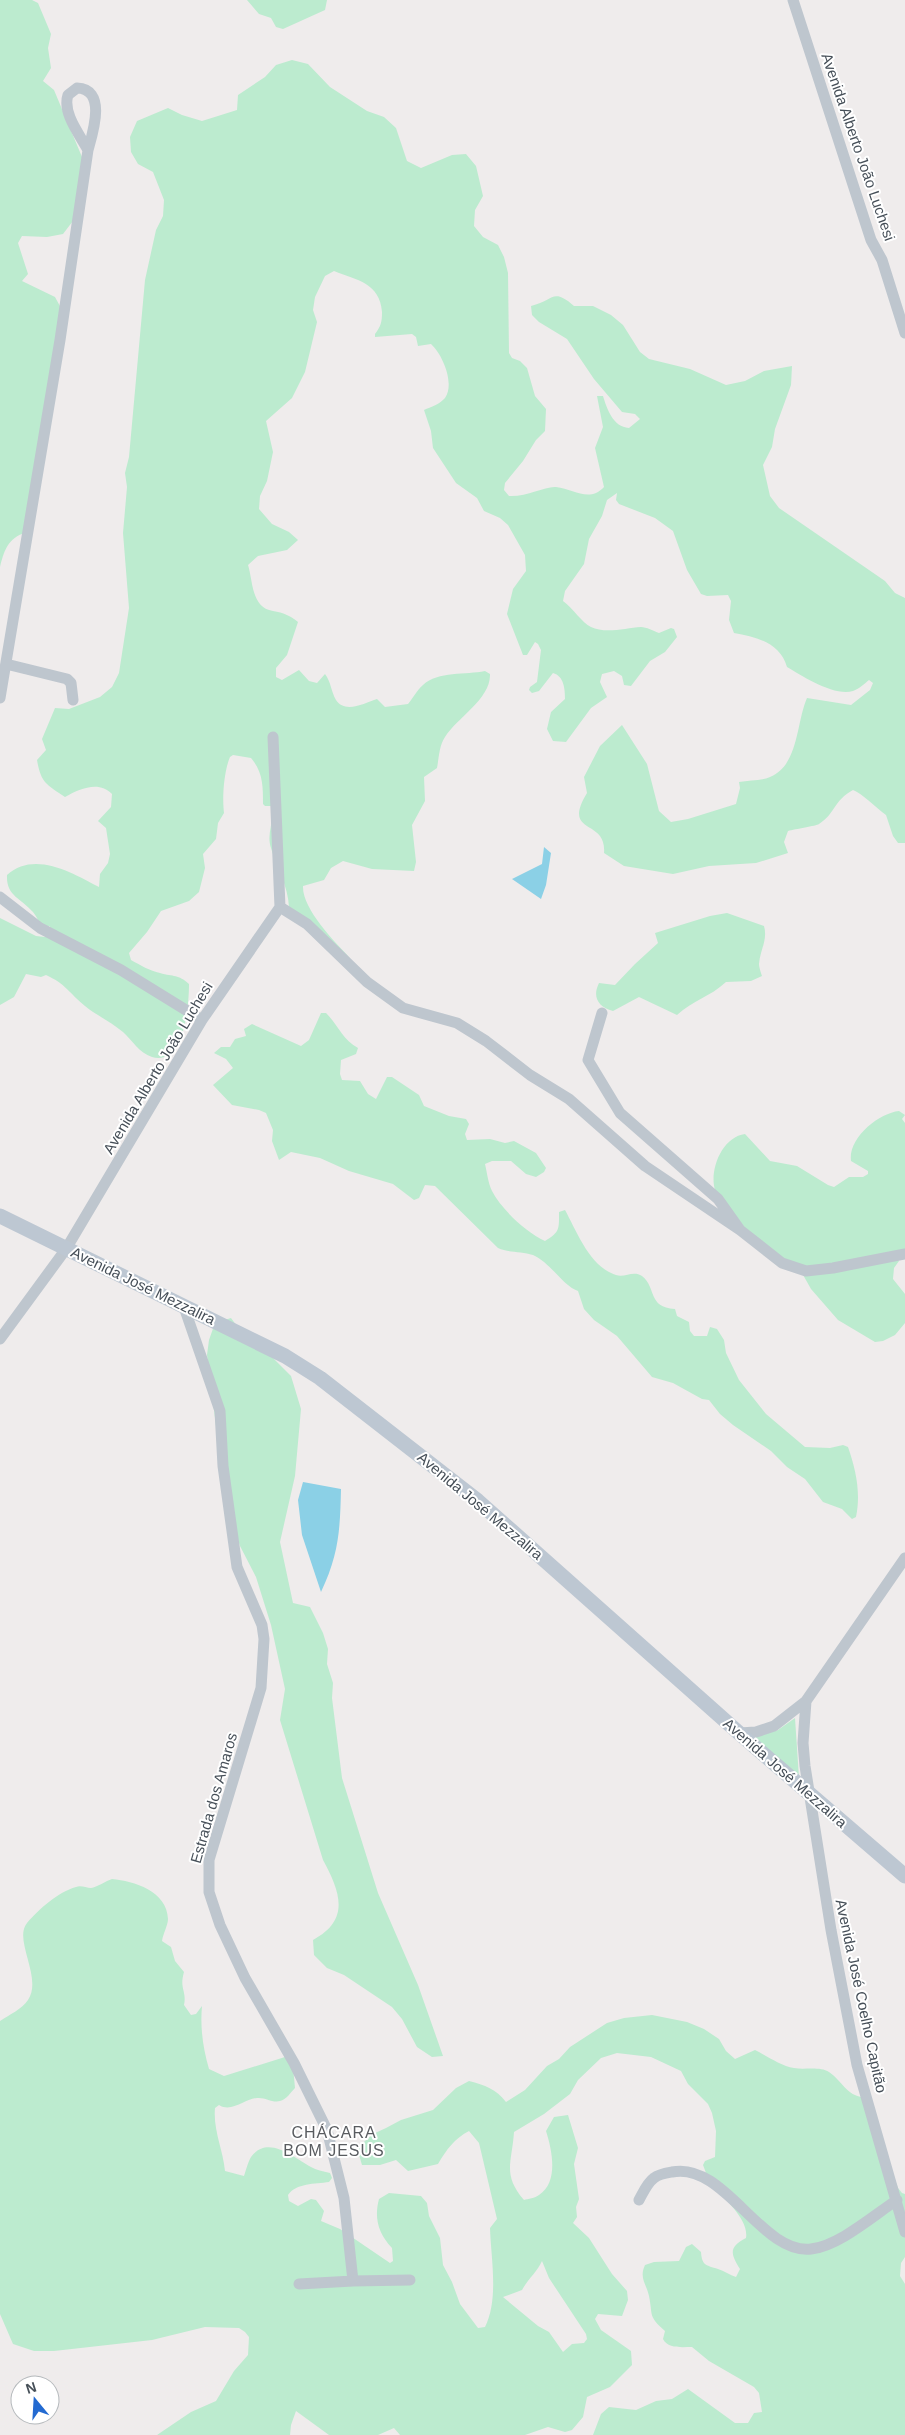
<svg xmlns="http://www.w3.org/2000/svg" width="905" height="2435" font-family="Helvetica,sans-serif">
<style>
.green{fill:#bcebcf;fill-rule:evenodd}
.water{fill:#8bd0e6}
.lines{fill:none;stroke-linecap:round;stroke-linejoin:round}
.minor{stroke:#bec6ce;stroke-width:11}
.secondary{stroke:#bdc7d2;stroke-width:15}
.labels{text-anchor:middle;stroke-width:4;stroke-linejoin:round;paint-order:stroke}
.street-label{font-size:15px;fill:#464f58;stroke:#fff}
.neighbourhood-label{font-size:16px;letter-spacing:1px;fill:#595c60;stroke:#fff}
</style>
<rect width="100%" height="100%" fill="#efecec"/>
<path class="green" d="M0,0H32L38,3L51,34L48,48L51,68L43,81L54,90L82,157L76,217L63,234L47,237L22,236L18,243L28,274L22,281L55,297L61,308L30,531C9,537 5,547 0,567Z
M247,0H327L325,10L283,29L276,27L271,18L259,14Z
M292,60L308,64L330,87L367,111L384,117L396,128L407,161L421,168L452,155L466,154L476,166L483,196L475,210L474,226L483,237L498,245L504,257L508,273L509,353L512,358L520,361L527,368L535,396L546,409L545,431L536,440L523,461L505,483L504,490L509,496C527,497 545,486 556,487C574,489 589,503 604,487L595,448L603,427L597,396H603C607,409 613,427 629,428L640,419L635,414L622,412L594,379L567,339L539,322L532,315L531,306C554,301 552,287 574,306H593L611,315L623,325L640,352L649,359L690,369L726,385L745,381L764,371L792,366L791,385L775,429L772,447L763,465L770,496L779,508L885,581L895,593L905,598V843H898L893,836L886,815C876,808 862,793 853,790C834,800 835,814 819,824C816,826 795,829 788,831L784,842L788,853L756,863L709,866L673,874L624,866L604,853C607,818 561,836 587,793L584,777L600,746L622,725L647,764L659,811L671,822L688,819L736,804L740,788L739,782C749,780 761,781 770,777C799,765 796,723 807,698L851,705L870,690L873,683L869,680C864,684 859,689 853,691C835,697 802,676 787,667C780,643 757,637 734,633L729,620L731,601L728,595L707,596L701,594L687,570L673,531L655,518L619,504L616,500L617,493L607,500L602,516L589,539L584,564L565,591L563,601C573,608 582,623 591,627C605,634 626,628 641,627C646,627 654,631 659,633L671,628L674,629L677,637L665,652L650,661L631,686L624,685L622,676L614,671L602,674L600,682L607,697L591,708L566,742L553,741L547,729L551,712L565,699C565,689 564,676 553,673L539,691L532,693L529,690L530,687L537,682L541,650L538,644L535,642L527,655H523L507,614L513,589L526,571L525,555L508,525L500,518L484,511L477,498L456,483L433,448L431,431L424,410C431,407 440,404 445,398C455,384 443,355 431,344L418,346L416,337L412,334L375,337V334C381,326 382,322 382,312C380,283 357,280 334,271L325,276L315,297L313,310L317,322L305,372L292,398L266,421L273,452L267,481L260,496L259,509L272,524L289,532L298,540L287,550L258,556L248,565C253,580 251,608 273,611C284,613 289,615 298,622L287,655L276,668V677L282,680L299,670L309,681L317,683L325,674C331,682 331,691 336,700C345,714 365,703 377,699L385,707L408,704C413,698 417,690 423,685C438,671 466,675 485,671L490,674C491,699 457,718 445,737C439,746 439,758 437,768L424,777L425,801L412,825L416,862L414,871L372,869L343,861L331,868L324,880L303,886C302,909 335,942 350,958L289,907C288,885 277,869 271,848C266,833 275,823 271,806H265L263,804C263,786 263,772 251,758L233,755L230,757C224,771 222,797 224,813L218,823L216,839L203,854L205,868L199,892L189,901L161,911L147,932L129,953L131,960C140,965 150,971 160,973C174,977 178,974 189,984C189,1004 185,1066 152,1057C139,1053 132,1040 123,1032C111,1022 96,1015 85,1006C69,993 66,984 46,975L41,977L26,974L14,997L0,1005V918L36,936L45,937L49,933L50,926L43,929C40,924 37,917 33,912C21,898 6,896 7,875C34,850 73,873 99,887L100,874L108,863L110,854L106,828L98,821L111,807L112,794C99,780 79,789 65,797C46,784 41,783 37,760L46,750L42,739L55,708L69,709L100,697L112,687L119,673L129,608L123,533L127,487L125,473L129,457L145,280L156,230L163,216L164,200L153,172L138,164L131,152L130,137L137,121L168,108L182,115L202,121L237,110L238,95L265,77L276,65Z
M727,913L764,926C768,940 760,950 759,964C759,967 761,973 762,976L751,981L726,982C710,997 693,1000 677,1015L639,997L613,1011C598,1007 592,997 599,983L615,985L635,964L658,943L655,933L710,916Z
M321,1013H326C339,1026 342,1039 358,1048L356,1054L341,1060L340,1074L342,1080L360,1081L368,1094L376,1099L387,1077H392L419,1095L424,1106L449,1116L466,1119L469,1124L465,1134L467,1140L490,1139L505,1143L514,1141L536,1153L546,1168L544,1172L536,1177L526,1174L511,1161H492L485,1164C487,1172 488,1183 492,1191C502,1210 526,1232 545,1241C560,1232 559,1229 559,1212L565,1210C577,1232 590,1267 616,1275C625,1278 633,1270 642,1276C657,1288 647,1307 675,1309L677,1316L689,1322L690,1331L694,1336H707L710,1327L717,1329L724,1340L726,1353L739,1380L766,1414L805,1447L830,1448L843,1445L848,1447C856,1470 861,1493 856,1517L852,1519L842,1509L823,1502L805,1479L787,1467L771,1451L733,1425L720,1414L709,1400L702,1399L673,1383L652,1377L617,1336L594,1320L584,1309L578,1291C563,1286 551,1263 533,1255C522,1251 509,1253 498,1248L435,1186L425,1185L419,1198L414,1200L393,1184L349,1171L320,1158L291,1152L279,1160L272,1141L273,1130L266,1113L259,1110L232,1105L213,1085L233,1068L226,1059L214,1053L221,1047H230L235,1039L246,1036L244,1029L252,1024L301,1046L309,1040Z
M899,1111L905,1115L902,1119L905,1123V1254L891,1251L899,1261L894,1268L893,1279L905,1294V1323L895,1335L883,1341L875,1342L838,1320L811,1289L802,1273L756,1242L715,1190C709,1170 722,1137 745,1134L770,1161L797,1166L828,1185L834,1187L849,1177H863L868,1174V1171L851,1161C848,1138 879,1113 899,1111Z
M231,1318L242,1333L269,1354L291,1376L301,1409L295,1476L280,1542L293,1603L310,1607L323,1633L328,1649L327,1664L333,1683L332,1698L342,1778L378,1893L418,1985L443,2056L432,2057L417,2047L402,2019L392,2007L344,1975L327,1968L314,1955L313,1940C350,1920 341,1893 323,1860L280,1720L285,1689L271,1625L256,1577L240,1546L225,1497L207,1355L209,1340L215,1323Z
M795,1718L799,1778L754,1737L778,1730Z
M112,1879C134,1881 167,1891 168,1919C168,1925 163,1934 162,1941L171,1947L175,1961L184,1972C179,1989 187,1991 184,2005L191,2015L196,2014L202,2006C200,2028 203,2048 209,2069L224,2076L285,2057L293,2067L295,2088C291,2092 286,2100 280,2101C272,2103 265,2097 257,2098C244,2099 232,2113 219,2105L215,2108C213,2130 223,2149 225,2171L244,2176C246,2170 248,2162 251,2157C268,2134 294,2158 311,2167C316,2170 323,2171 330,2173L332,2178L329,2182C315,2184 296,2183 288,2195L289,2201L298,2206L311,2199L316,2200L324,2211L321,2221L340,2229L390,2263L393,2261L392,2248C378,2233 374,2218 379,2199L389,2193L421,2196L427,2203L429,2216L440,2238L443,2265L452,2282L460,2304L478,2328L485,2327C499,2299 491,2259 490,2228L497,2219L479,2143L469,2131C454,2139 447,2149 438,2164L408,2171L396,2160L380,2165H362L357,2148L373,2134L386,2128L401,2120L433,2110L456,2088L469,2081C485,2085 496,2089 506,2102L525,2090L547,2066L559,2059L570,2047L607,2023L624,2018L652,2015L687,2022L704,2029L719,2039L726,2051L735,2059L755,2050C767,2056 781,2066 794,2068C805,2070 820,2066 829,2072C842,2081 847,2096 863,2097L898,2188L902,2193L905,2194V2257L901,2263L900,2276L905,2284V2435H593L601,2414L609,2407L636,2410L656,2401L672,2399L688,2389L735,2423H748L754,2413L762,2412L759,2393L754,2387L709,2361L692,2347C682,2347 668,2349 663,2339L665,2331C648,2316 653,2316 649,2296C646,2283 639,2278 645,2265L654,2262L679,2261L686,2247L692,2244L701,2252C702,2266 706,2265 718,2269C724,2271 730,2275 736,2277L740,2269C730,2253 729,2247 746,2238C749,2219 725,2200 713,2186C708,2181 706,2172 703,2165L705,2161L715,2157L716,2131L712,2113L708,2104L688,2084L681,2071L651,2057L617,2053L601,2058L578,2080L570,2094L544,2114L514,2132C512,2163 502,2174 524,2200C528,2199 535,2198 539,2195C559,2182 552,2150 546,2131L554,2117L568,2115L578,2148L574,2164L579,2199L576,2207L577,2217L573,2223L589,2238L612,2274L627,2291L628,2300L622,2316L598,2314L595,2319L601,2330L631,2351L632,2365L610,2387L587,2397L583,2417L572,2430L565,2432L548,2427L525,2435H400L394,2428L378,2435H329L296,2411L291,2425L290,2435H157L191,2412L216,2401L234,2371L248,2355L249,2337L245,2332L239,2328L205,2327L152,2340L54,2351H34L13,2344L0,2314V2021C9,2015 22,2009 28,2000C43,1978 13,1940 27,1923C39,1909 58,1892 76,1887C81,1885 86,1888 91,1888C97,1887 106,1881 112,1879ZM542,2261L549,2278L586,2334L587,2339L584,2343L572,2344L563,2352L549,2332L538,2326L503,2297L522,2290C528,2279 537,2272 542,2261Z"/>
<path class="water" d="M544,847L551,853L546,885L541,899L512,879L542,864Z
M303,1482L341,1489C340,1530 339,1554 321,1592L302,1535L298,1500Z"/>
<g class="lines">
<path class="minor" d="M793,0L871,240L882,260L905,333
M6,664L67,679L71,683L73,700
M0,698L60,340L88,150C93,132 107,89 77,88L68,95C62,113 80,135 88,150
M273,737L280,907
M0,897L40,928L121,970L202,1020
M280,907L307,924L367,982L403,1008L457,1023L486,1041L530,1075L569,1099L645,1166L740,1230
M602,1013L588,1060L620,1113L718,1199L740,1230L782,1263L806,1271L833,1268L905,1254
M184,1307L220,1411L223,1466L237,1567L262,1625L264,1639L261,1688L209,1860V1892L220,1925L245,1978L294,2063L327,2130L344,2198L353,2281L299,2284
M0,1339L66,1249L202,1020L280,907
M806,1701L803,1743L805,1766L831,1930L857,2065L905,2232
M739,1733L756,1732L774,1726L806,1701L905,1558
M639,2200C643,2193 647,2183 654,2178C659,2174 666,2173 672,2172C724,2161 762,2255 811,2249C839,2246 874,2215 897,2200
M353,2281L410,2280"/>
<path class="secondary" d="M0,1216L285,1356L320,1378L478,1501L739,1733L905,1876"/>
</g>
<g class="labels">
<g class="street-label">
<text transform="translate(858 147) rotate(71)" y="5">Avenida Alberto João Luchesi</text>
<text transform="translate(158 1068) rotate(-59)" y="5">Avenida Alberto João Luchesi</text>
<text transform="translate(143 1286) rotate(26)" y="5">Avenida José Mezzalira</text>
<text transform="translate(480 1506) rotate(40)" y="5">Avenida José Mezzalira</text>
<text transform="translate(785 1773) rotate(41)" y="5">Avenida José Mezzalira</text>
<text transform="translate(214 1798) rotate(-74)" y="5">Estrada dos Amaros</text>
<text transform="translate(861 1996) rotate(78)" y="5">Avenida José Coelho Capitão</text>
</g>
<g class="neighbourhood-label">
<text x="334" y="2138">CHÁCARA<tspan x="334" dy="18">BOM JESUS</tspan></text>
</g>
</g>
<g transform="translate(35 2400) rotate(342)"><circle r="24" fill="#ffffff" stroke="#b5b9bc"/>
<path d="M0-4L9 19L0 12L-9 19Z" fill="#236ad1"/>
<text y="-8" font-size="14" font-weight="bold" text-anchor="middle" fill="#464f58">N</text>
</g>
</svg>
